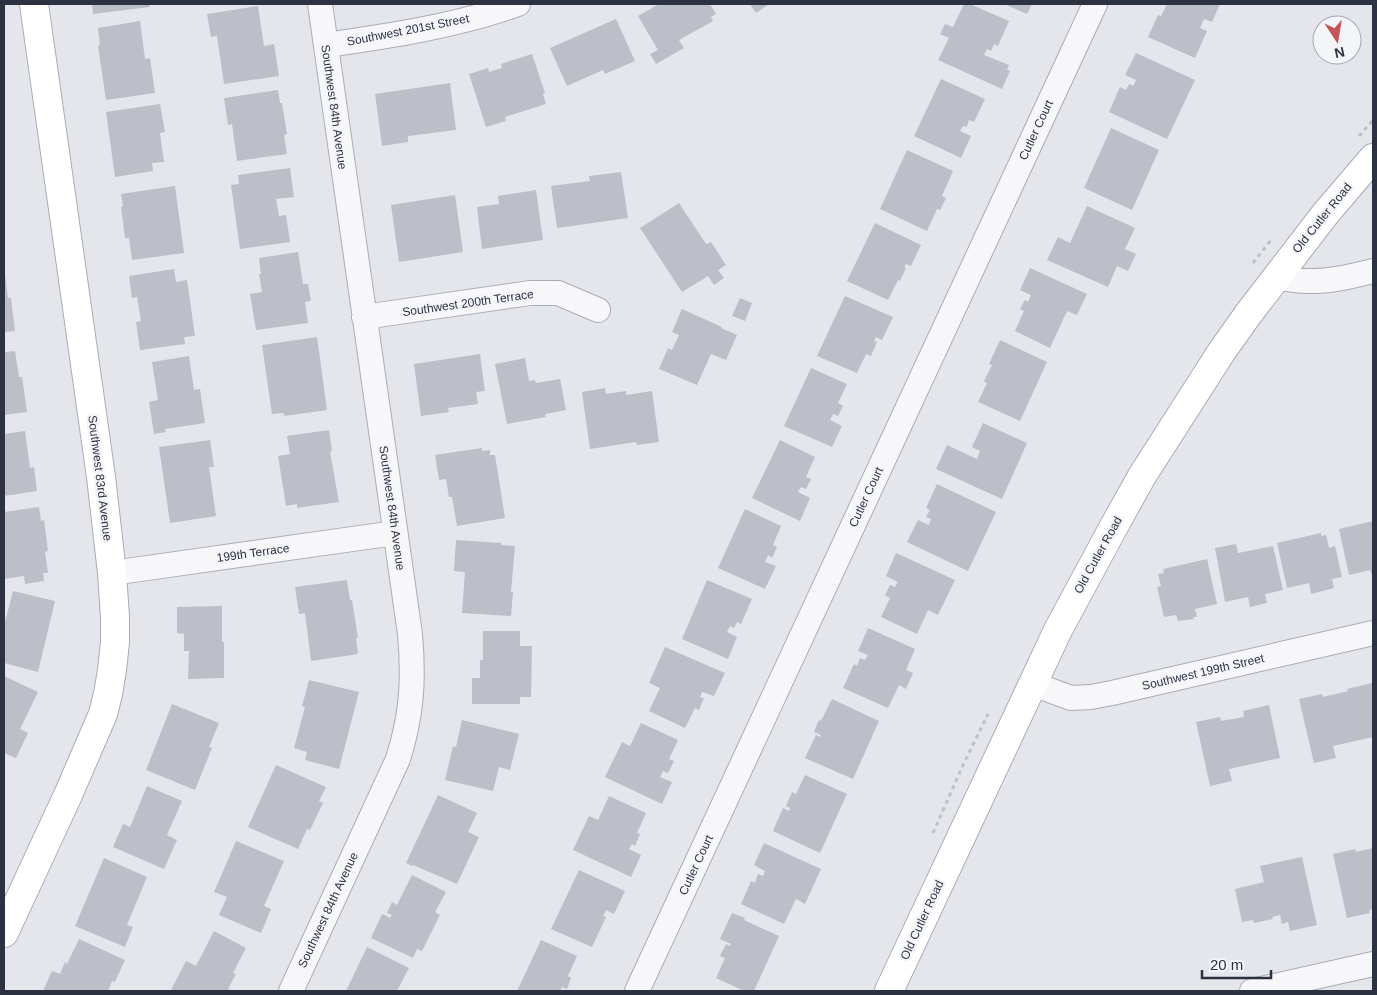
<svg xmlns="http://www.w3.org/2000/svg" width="1377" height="995" font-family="Helvetica,sans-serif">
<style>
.building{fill:#bcbfc7}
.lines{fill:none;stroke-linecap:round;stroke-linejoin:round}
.street-casing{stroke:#a9acb5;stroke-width:26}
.secondary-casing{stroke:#a9acb5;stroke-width:30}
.path{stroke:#bec0c6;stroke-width:3;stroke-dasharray:4 4;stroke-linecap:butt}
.street{stroke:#f7f7f9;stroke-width:24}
.secondary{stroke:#fff;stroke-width:28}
.labels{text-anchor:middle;stroke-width:5;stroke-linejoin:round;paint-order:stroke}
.street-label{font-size:12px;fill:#2d3242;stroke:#f4f5f8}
</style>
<rect width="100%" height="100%" fill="#e4e6eb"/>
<path class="building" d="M92,4H149L150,7L93,14Z
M659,4H710L716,14L711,17L713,21L679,40L684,48L656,64L650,54L658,50L638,16Z
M750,4H769L756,13Z
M964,4H970L1009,21L998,46L994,44L991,51L987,49L984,55L1009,65L1007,69L1010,71L1002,89L938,60L949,38L940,34L945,24L953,27Z
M1004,4H1032L1027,14Z
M1167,4H1220L1212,22L1204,19L1200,28L1207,31L1195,58L1148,37L1158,15L1161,16Z
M258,6L264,46L274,44L279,76L224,84L217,36L211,37L207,14Z
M616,19L635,61L605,74L603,70L567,86L550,48Z
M140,21L145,59L150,58L155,93L106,100L98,46L100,45L98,28Z
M1136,53L1195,80L1167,139L1109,112L1120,87L1126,90L1129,84L1133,86L1136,80L1125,75Z
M532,54L545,93L543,94L546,104L505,117L506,121L486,127L469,74L488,68L489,72L502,68L501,64Z
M941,79L985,99L974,122L969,120L967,127L963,126L960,131L971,136L961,158L914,136Z
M450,83L456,130L408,136V142L382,146L375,94Z
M278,90L280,103H282L287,134L284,135L287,154L237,161L232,124L228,125L224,98Z
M160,104L165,132L160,133L164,162L152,163L153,171L115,177L106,112Z
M1111,128L1159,150L1132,210L1084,188Z
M907,150L953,171L942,196L946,198L940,210L937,209L927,231L880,209Z
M290,168L294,197L276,199L279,216L286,215L290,242L240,249L231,185L239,184L238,175Z
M621,172L628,218L557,228L551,186L590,181L589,176Z
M175,186L184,253L132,260L129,238H125L121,207L123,206L121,194Z
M536,190L543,240L482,249L477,207L499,204L498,196Z
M455,195L463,252L399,262L391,205Z
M679,203L706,244L711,242L726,265L718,270L724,278L714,285L708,276L682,292L640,228Z
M1087,206L1135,228L1125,249L1136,254L1128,271L1117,266L1108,287L1047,260L1058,237L1070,243Z
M875,223L921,245L911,266L906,264L904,267L906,268L900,281L898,280L888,300L847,281Z
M298,252L303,284H308L311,301L305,302L308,323L256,330L250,294L262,292L259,274H261L259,258Z
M1030,268L1087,294L1077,315L1067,311L1050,348L1015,331L1024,311L1020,309L1025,300L1028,302L1031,295L1020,290Z
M174,269L176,282L187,280L195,336L184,337L185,344L140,350L136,322L141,321L137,297L132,298L129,276Z
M4,274H5L8,298H11L15,331L4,332Z
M845,296L893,317L882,340L876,337L874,341L877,342L871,356L866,354L857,373L817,356Z
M740,298L752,303L745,321L732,316Z
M682,309L722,327L721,328L737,335L726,360L711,354L697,385L659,369L668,348L672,350L679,335L672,332Z
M317,337L327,410L284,416V413L272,414L262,345Z
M1000,340L1047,362L1020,421L978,402L987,383L984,381L992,365L989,364Z
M15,351L19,377H22L27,412L4,415V352Z
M480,354L485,391L476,392L478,404L448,408L449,412L421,416L414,364Z
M189,356L194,390L200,389L205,423L165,429L166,432L154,434L149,402L158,400L152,362Z
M525,358L529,381L535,380L536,383L560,379L566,410L545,414L546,417L507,424L495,364Z
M811,368L847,384L838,403L843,406L838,416L833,414L830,420L842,426L832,447L784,426Z
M605,388L606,394L626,391V395L652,391L659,442L637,445L636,442L590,449L582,392Z
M983,423L1027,443L1002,499L936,469L947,445L977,459L980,451L972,447Z
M329,430L332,451L330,452L339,502L297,508V504L286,506L278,456L290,454L287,436Z
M25,431L30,468L34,467L37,491L4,496V434Z
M210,440L214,467H209L216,516L170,523L159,447Z
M780,440L815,457L806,477L811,479L806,489L801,487L798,492L810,498L800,521L752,498Z
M482,448V451L490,450V455H495L505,518L457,526L452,497H449L446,479L439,480L435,455Z
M937,484L996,512L968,571L907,542L918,520L929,525L931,519L926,517L930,510L926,508Z
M39,507L41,521L44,520L48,551L45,552L48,573H43L44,581L25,584L24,576L4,579V512Z
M745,509L781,526L773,545L777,547L772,558L768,555L765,562L776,566L765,589L718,568Z
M1373,521V578L1370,570L1349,575L1339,529Z
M1321,533V536L1326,535L1329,548L1335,546L1342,577L1332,579L1334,588L1311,594L1309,583L1287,588L1277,543Z
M456,540L501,543V545L515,546L511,592H513L511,616L462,613L465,572L454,571Z
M1236,544L1238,553L1273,546L1283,590L1265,594L1267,603L1250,607L1248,597L1225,602L1215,548Z
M896,553L955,580L938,615L928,610L917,634L881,617L890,598L885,595L890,585L895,587L898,582L886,576Z
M1207,559L1217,604L1195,609L1197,617H1193L1194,619L1178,621L1176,615L1164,617L1157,587L1161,586L1158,574L1164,573L1163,569Z
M347,580L350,600H352L358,638H356L358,654L311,661L305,613L299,614L295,587Z
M707,580L752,599L741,624L737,622L734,628L730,626L727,632L737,637L728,659L682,639Z
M13,591L55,601L38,672L4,663V626Z
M222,606V642H224V678L188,679L189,651H184V634L177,633V607Z
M868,628L915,649L906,670L913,673L906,689L899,685L888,708L843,688L854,664L857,666L860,658L865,660L868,655L858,651Z
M483,631H520V646H532L531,697H520V704H472V678H480V660H483Z
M665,647L725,673L714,696L702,692L700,697L704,698L699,710L695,708L685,728L649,711L660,688L649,683Z
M4,676L38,692L20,729L28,733L16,758L4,753Z
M309,680L359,692L339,769L305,760L307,752L294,748L305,707L302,706Z
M1372,683L1373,737L1333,746L1336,758L1314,763L1299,699L1322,694L1323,697L1348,691L1347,689Z
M832,699L879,721L853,779L805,758L816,735L820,737L821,735L814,732L819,720L821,721Z
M172,704L219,723L209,747L212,748L195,790L146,770Z
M1269,705L1280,758L1229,769L1232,781L1210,786L1196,722L1220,717L1221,721L1244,717L1243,711Z
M462,720L519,734L510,770L499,767L493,791L445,780L453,746L456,747Z
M641,723L678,740L669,759L674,761L668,773L663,771L660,777L672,782L662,804L605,777L622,742L630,746Z
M276,765L326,787L319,801L323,803L310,830L307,829L298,849L248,827Z
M805,775L847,794L820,853L773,831L783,808L789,811L790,808L786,806L792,792L796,794Z
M147,786L182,801L167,835L177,840L164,869L113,847L123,824L130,827Z
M438,795L477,813L468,832L479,837L457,884L413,865L412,866L406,863Z
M609,796L646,813L637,833L640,834L635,846L632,844L629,849L641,855L631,877L573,850L589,816L598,820Z
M236,841L284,861L264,906L271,909L261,933L219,915L227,897L214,892Z
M764,843L821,869L805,904L796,899L784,924L741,904L751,881L755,883L758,874L763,876L765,871L754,865Z
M1373,848V909L1369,910L1370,913L1347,918L1333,854L1355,849L1356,852Z
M1302,857L1317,925L1290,931L1288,922L1282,924L1280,915L1272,917L1273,919L1254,923L1253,920L1242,922L1235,889L1264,882L1260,866Z
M104,858L147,877L127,925L133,927L125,947L75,926Z
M579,870L625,891L614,914L606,910L603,916L606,917L592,947L551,929Z
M412,875L446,892L435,912L440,915L422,951L417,949L413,958L371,938L382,914L390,918L392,915L387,913L392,902L397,905Z
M732,913L745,918L744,920L779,936L754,991H744L716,978L725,958L720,956L726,944L730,946L731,944L720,939Z
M214,931L246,948L233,973L236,974L228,989L233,991H174L171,990L186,961L196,966Z
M79,939L125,960L115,982L112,981L108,991H43L52,971L60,974L65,962L67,964Z
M541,940L577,956L568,976L571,978L567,989L562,987L560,991H517Z
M367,947L409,968L397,991H346Z"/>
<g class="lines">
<defs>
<path id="street" d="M326,45C390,36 456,26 518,4
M1275,277C1286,279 1296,281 1307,281C1329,282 1352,276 1373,271
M364,317L530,293H558L598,310
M112,573L395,533
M1033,684L1071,698L1091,697L1112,693L1373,633
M291,991L398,759C412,715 414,680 410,634L320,4
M637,991L1095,4
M1252,991L1373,964"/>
<path id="secondary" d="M4,933L68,795L103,714L108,694L112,670L115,642V617L112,573L101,477L34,4
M889,991L1058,630L1113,528L1142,476L1222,351L1249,313L1326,213L1373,158"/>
</defs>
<use href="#street" class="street-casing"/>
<use href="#secondary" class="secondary-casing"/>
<path class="path" d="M1359,136L1373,120
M1253,263L1271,240
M933,833L963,765L988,714"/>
<use href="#street" class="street"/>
<use href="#secondary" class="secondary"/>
</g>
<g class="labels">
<g class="street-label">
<text transform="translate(408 30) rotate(-11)" y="4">Southwest 201st Street</text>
<text transform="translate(334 107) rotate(82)" y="4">Southwest 84th Avenue</text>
<text transform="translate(1036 130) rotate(-65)" y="4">Cutler Court</text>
<text transform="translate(1322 218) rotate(-51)" y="4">Old Cutler Road</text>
<text transform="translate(468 303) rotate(-8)" y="4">Southwest 200th Terrace</text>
<text transform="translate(100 478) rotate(83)" y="4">Southwest 83rd Avenue</text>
<text transform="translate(866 497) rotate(-65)" y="4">Cutler Court</text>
<text transform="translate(392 508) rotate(82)" y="4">Southwest 84th Avenue</text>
<text transform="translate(253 553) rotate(-8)" y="4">199th Terrace</text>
<text transform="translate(1098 555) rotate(-61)" y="4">Old Cutler Road</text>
<text transform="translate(1203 672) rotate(-13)" y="4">Southwest 199th Street</text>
<text transform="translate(696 865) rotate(-65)" y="4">Cutler Court</text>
<text transform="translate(328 910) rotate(-65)" y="4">Southwest 84th Avenue</text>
<text transform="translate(922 920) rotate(-65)" y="4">Old Cutler Road</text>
</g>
</g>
<rect width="1377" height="995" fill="none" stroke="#2d3242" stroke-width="10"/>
<g transform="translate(1337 40) rotate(168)"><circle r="24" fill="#f4f5f8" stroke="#a4a7af"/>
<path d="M0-4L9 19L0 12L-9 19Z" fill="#c35559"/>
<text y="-8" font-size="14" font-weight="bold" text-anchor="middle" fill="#2d3242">N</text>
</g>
<path d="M1202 970v8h69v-8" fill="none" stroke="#2d3242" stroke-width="2.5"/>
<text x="1210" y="970" font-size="15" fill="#2d3242" stroke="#f4f5f8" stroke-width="4" paint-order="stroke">20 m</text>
</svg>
